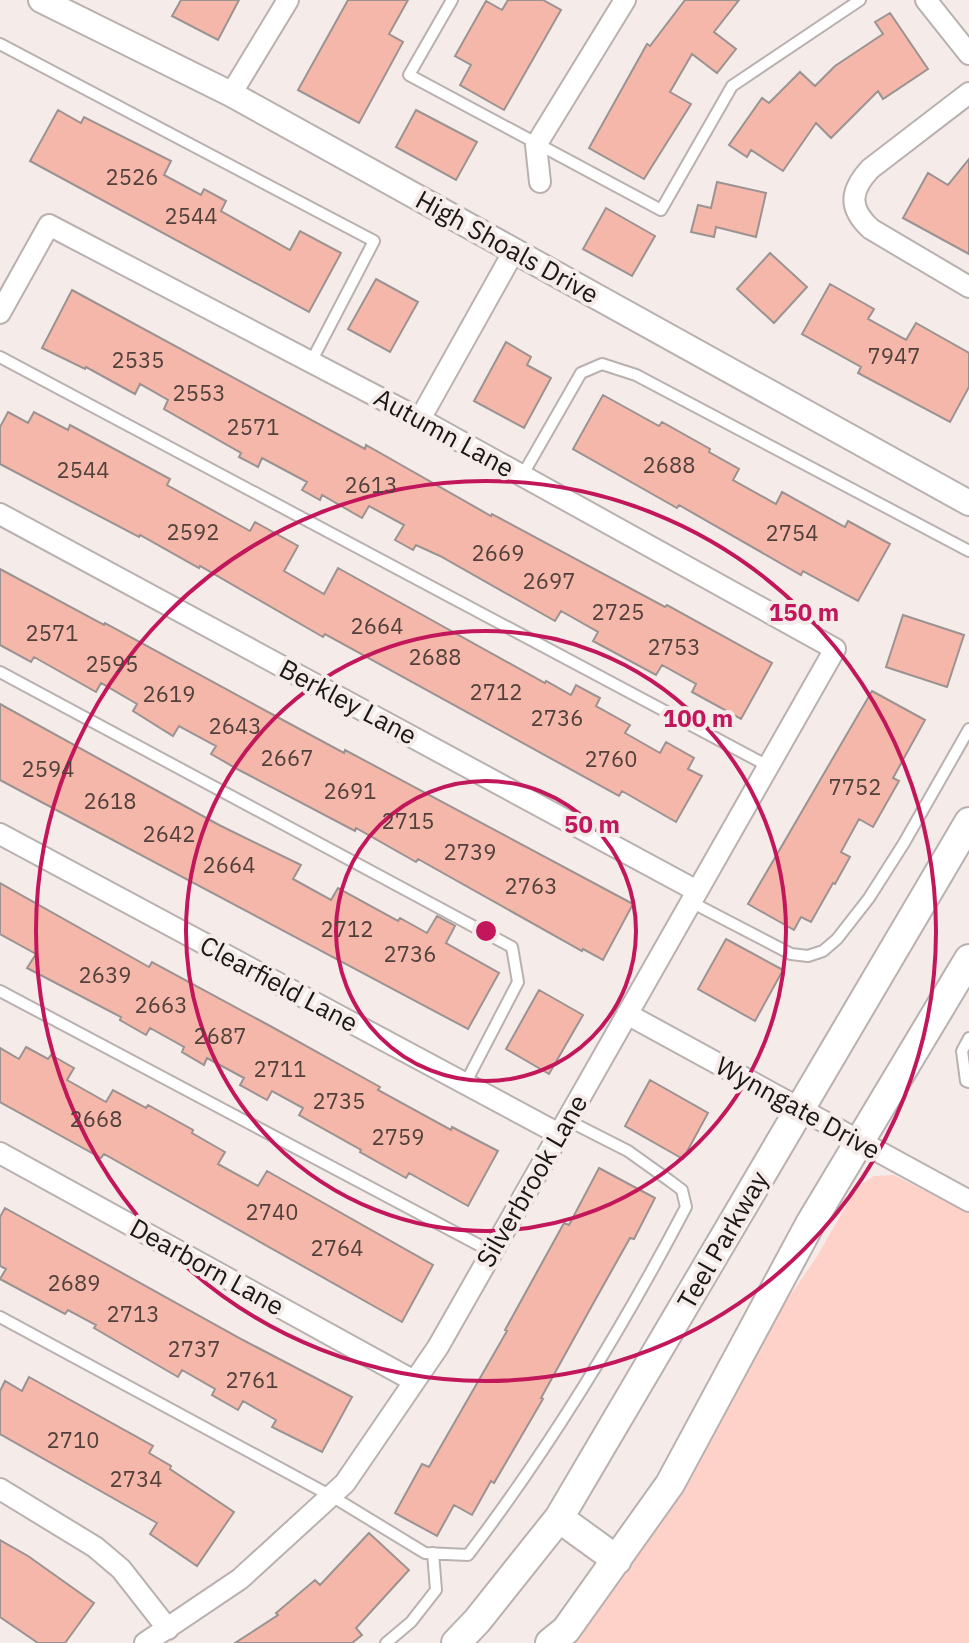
<svg xmlns="http://www.w3.org/2000/svg" width="969" height="1643" font-family="'IBM Plex Sans',sans-serif">
<style>
.green{fill:#ffd2c9}
.building{fill:#f5b7aa;stroke:#9b9391;stroke-width:2}
.lines{fill:none;stroke-linecap:round;stroke-linejoin:round}
.service-casing{stroke:#b9b1af;stroke-width:14}
.minor-casing{stroke:#b9b1af;stroke-width:24}
.tertiary-casing{stroke:#b9b1af;stroke-width:28}
.secondary-casing{stroke:#b9b1af;stroke-width:32}
.service{stroke:#fff;stroke-width:10}
.minor{stroke:#fff;stroke-width:20}
.tertiary{stroke:#fff;stroke-width:24}
.secondary{stroke:#fff;stroke-width:28}
.ring{fill:none;stroke:#c2185b;stroke-width:4}
.labels{text-anchor:middle;stroke-width:8;stroke-linejoin:round;paint-order:stroke}
.number-label{font-size:22px;fill:#51403c}
.street-label{font-size:26px;fill:#1a1817;stroke:#f5ecea}
.centre{fill:#c2185b;stroke:#f5ecea;stroke-width:4}
.ring-label{font-size:24px;text-anchor:middle;font-weight:bold;fill:#c2185b;stroke:#f5ecea;stroke-width:8;stroke-linejoin:round;paint-order:stroke}
</style>
<rect width="100%" height="100%" fill="#f5ecea"/>
<path class="green" d="M894,1175L969,1213V1643H565L771,1323L816,1258L857,1187L874,1176Z"/>
<path class="building" d="M181,0H239L218,40L172,16Z
M348,0H408L389,34L403,42L359,123L298,90Z
M508,0H543L561,10L504,110L460,85L471,65L455,56L486,1L502,10Z
M685,0H739L714,32L736,49L717,73L692,54L670,92L691,104L644,179L589,148L647,44L650,46Z
M890,13L928,69L883,99L878,91L831,138L816,123L783,171L751,150L747,157L729,145L762,98L769,103L800,72L815,86L835,66L883,34L875,22Z
M58,110L81,123L84,117L171,161L164,175L201,195L204,189L226,201L221,211L290,250L300,231L341,253L309,312L30,161Z
M416,110L477,142L456,180L396,147Z
M969,159V254L903,218L928,173L948,185Z
M717,182L766,193L756,237L716,227L714,237L691,232L698,205L711,208Z
M606,208L655,236L632,276L583,249Z
M770,253L807,287L774,323L737,289Z
M376,279L418,302L390,352L348,329Z
M830,284L874,309L868,319L906,340L916,323L969,353V387L950,422L858,373L861,367L802,334Z
M72,290L365,449L366,445L491,516L492,514L665,607L667,605L772,663L741,719L692,692L696,684L662,665L656,675L593,641L598,632L561,611L555,621L440,556L416,545L413,550L395,540L404,525L369,506L362,518L322,495L320,500L302,490L307,482L262,458L258,467L239,457L241,453L164,409L168,400L140,384L135,394L86,367L85,369L42,348Z
M506,342L531,357L527,365L551,378L524,428L474,401Z
M603,395L659,426L662,422L710,449L709,452L739,469L733,480L776,504L782,492L845,527L848,521L890,544L858,601L803,571L801,575L679,505L677,508L573,449Z
M8,412L28,423L34,412L68,430L70,425L170,479L167,485L250,531L255,522L298,546L284,571L324,594L338,568L545,683L546,681L571,695L576,685L600,698L596,706L630,725L625,733L660,753L666,742L694,758L688,769L702,776L676,822L622,791L619,796L325,634L323,637L200,566L199,568L140,535L139,537L0,464V427Z
M0,569L104,625L105,623L281,719L344,753L345,750L633,904L603,960L583,949L582,951L418,859L416,862L356,828L355,831L239,770L211,754L216,746L179,726L173,736L133,711L137,704L101,683L96,692L34,657L31,662L0,645Z
M903,615L964,635L947,687L886,667Z
M872,691L925,720L893,778L899,781L873,827L859,819L841,852L850,857L835,884L833,883L811,922L801,917L794,930L748,904Z
M0,704L219,825L301,865L293,879L331,900L338,888L398,921L400,918L427,933L437,916L455,926L446,943L499,973L468,1029L0,780Z
M0,883L149,967L152,962L272,1027L380,1087L378,1090L451,1130L452,1127L498,1151L468,1206L409,1173L406,1178L360,1152L361,1150L299,1115L303,1108L272,1091L267,1100L240,1085L244,1078L207,1058L204,1065L182,1052L184,1047L150,1028L146,1035L120,1020L121,1017L27,968L36,954L0,934Z
M726,939L783,970L755,1021L698,989Z
M539,990L583,1015L549,1074L506,1049Z
M26,1047L48,1059L51,1055L74,1068L67,1080L106,1102L113,1090L146,1108L148,1105L193,1130L192,1133L225,1152L218,1164L258,1186L267,1171L433,1265L402,1322L104,1154L101,1158L0,1102V1048L19,1059Z
M650,1080L708,1113L683,1159L625,1126Z
M599,1168L655,1198L634,1239L630,1238L594,1302L541,1398L543,1399L494,1483L491,1481L472,1515L454,1505L437,1536L395,1513L422,1464L429,1467L507,1331L505,1330L564,1223L569,1225Z
M5,1208L243,1340L352,1397L322,1452L272,1427L276,1420L243,1401L238,1410L212,1395L215,1389L182,1370L178,1377L94,1328L96,1325L68,1310L65,1314L0,1279L6,1269L0,1266V1217Z
M29,1377L153,1446L149,1453L171,1466L170,1469L234,1512L197,1566L150,1534L157,1523L0,1434V1391L5,1381L22,1391Z
M369,1533L409,1570L356,1628L362,1635L352,1643H235L278,1615L276,1613L315,1580L320,1585Z
M0,1540L28,1556L94,1603L65,1643H38L0,1617Z"/>
<g class="lines">
<defs>
<path id="service" d="M452,0L409,75L661,210L732,86L860,0
M0,44L374,241L311,362
M0,357L768,766
M522,476L581,373L602,364L636,375L969,551
M0,672L512,947L518,982L465,1084
M691,902L791,954L808,956L823,951L837,939L869,898L904,843L969,729
M0,991L492,1252
M969,1038L962,1051L966,1081L969,1082
M0,1317L333,1497L425,1553L468,1555C551,1446 622,1329 686,1207L682,1190L670,1181L628,1151L567,1120
M386,1643L411,1622L436,1590L433,1553"/>
<path id="minor" d="M926,0L969,54
M969,93L870,169C850,191 848,208 871,229L969,287
M231,94L288,0
M540,182L536,145L625,0
M0,313L49,225L420,419L835,649L438,1347L345,1483L240,1579L145,1643
M420,419L514,251
M0,514L697,891
M0,834L559,1134
M627,1014L969,1201
M0,1153L414,1381
M0,1489L95,1547L121,1569L168,1629"/>
<path id="tertiary" d="M41,0L231,94L969,503"/>
<path id="secondary" d="M559,1518L617,1560
M456,1643L477,1621L559,1518L969,822
M550,1643L566,1630L670,1484L810,1224L969,959"/>
</defs>
<use href="#service" class="service-casing"/>
<use href="#minor" class="minor-casing"/>
<use href="#tertiary" class="tertiary-casing"/>
<use href="#secondary" class="secondary-casing"/>
<use href="#service" class="service"/>
<use href="#minor" class="minor"/>
<use href="#tertiary" class="tertiary"/>
<use href="#secondary" class="secondary"/>
</g>
<g class="ring">
<circle cx="486" cy="931" r="150"/>
<circle cx="486" cy="931" r="300"/>
<circle cx="486" cy="931" r="450"/>
</g>
<g class="labels">
<g class="number-label">
<text x="132" y="185">2526</text>
<text x="191" y="224">2544</text>
<text x="894" y="364">7947</text>
<text x="138" y="368">2535</text>
<text x="199" y="401">2553</text>
<text x="253" y="435">2571</text>
<text x="669" y="473">2688</text>
<text x="83" y="478">2544</text>
<text x="371" y="493">2613</text>
<text x="193" y="540">2592</text>
<text x="792" y="541">2754</text>
<text x="498" y="561">2669</text>
<text x="549" y="589">2697</text>
<text x="618" y="620">2725</text>
<text x="377" y="634">2664</text>
<text x="52" y="641">2571</text>
<text x="674" y="655">2753</text>
<text x="435" y="665">2688</text>
<text x="112" y="672">2595</text>
<text x="496" y="700">2712</text>
<text x="169" y="702">2619</text>
<text x="557" y="726">2736</text>
<text x="235" y="734">2643</text>
<text x="287" y="766">2667</text>
<text x="611" y="767">2760</text>
<text x="48" y="777">2594</text>
<text x="855" y="795">7752</text>
<text x="350" y="799">2691</text>
<text x="110" y="809">2618</text>
<text x="408" y="829">2715</text>
<text x="169" y="842">2642</text>
<text x="470" y="860">2739</text>
<text x="229" y="873">2664</text>
<text x="531" y="894">2763</text>
<text x="347" y="937">2712</text>
<text x="410" y="962">2736</text>
<text x="105" y="983">2639</text>
<text x="161" y="1013">2663</text>
<text x="220" y="1044">2687</text>
<text x="280" y="1077">2711</text>
<text x="339" y="1109">2735</text>
<text x="96" y="1127">2668</text>
<text x="398" y="1145">2759</text>
<text x="272" y="1220">2740</text>
<text x="337" y="1256">2764</text>
<text x="74" y="1291">2689</text>
<text x="133" y="1322">2713</text>
<text x="194" y="1357">2737</text>
<text x="252" y="1388">2761</text>
<text x="73" y="1448">2710</text>
<text x="136" y="1487">2734</text>
</g>
<g class="street-label">
<text transform="translate(507 247) rotate(29)" y="9">High Shoals Drive</text>
<text transform="translate(444 433) rotate(29)" y="9">Autumn Lane</text>
<text transform="translate(348 702) rotate(28)" y="9">Berkley Lane</text>
<text transform="translate(279 984) rotate(28)" y="9">Clearfield Lane</text>
<text transform="translate(798 1108) rotate(29)" y="9">Wynngate Drive</text>
<text transform="translate(532 1181) rotate(-60)" y="9">Silverbrook Lane</text>
<text transform="translate(723 1240) rotate(-60)" y="9">Teel Parkway</text>
<text transform="translate(207 1267) rotate(29)" y="9">Dearborn Lane</text>
</g>
</g>
<circle cx="486" cy="931" r="12" class="centre"/>
<g class="ring-label">
<text x="804" y="621">150 m</text>
<text x="698" y="727">100 m</text>
<text x="592" y="833">50 m</text>
</g>
</svg>
